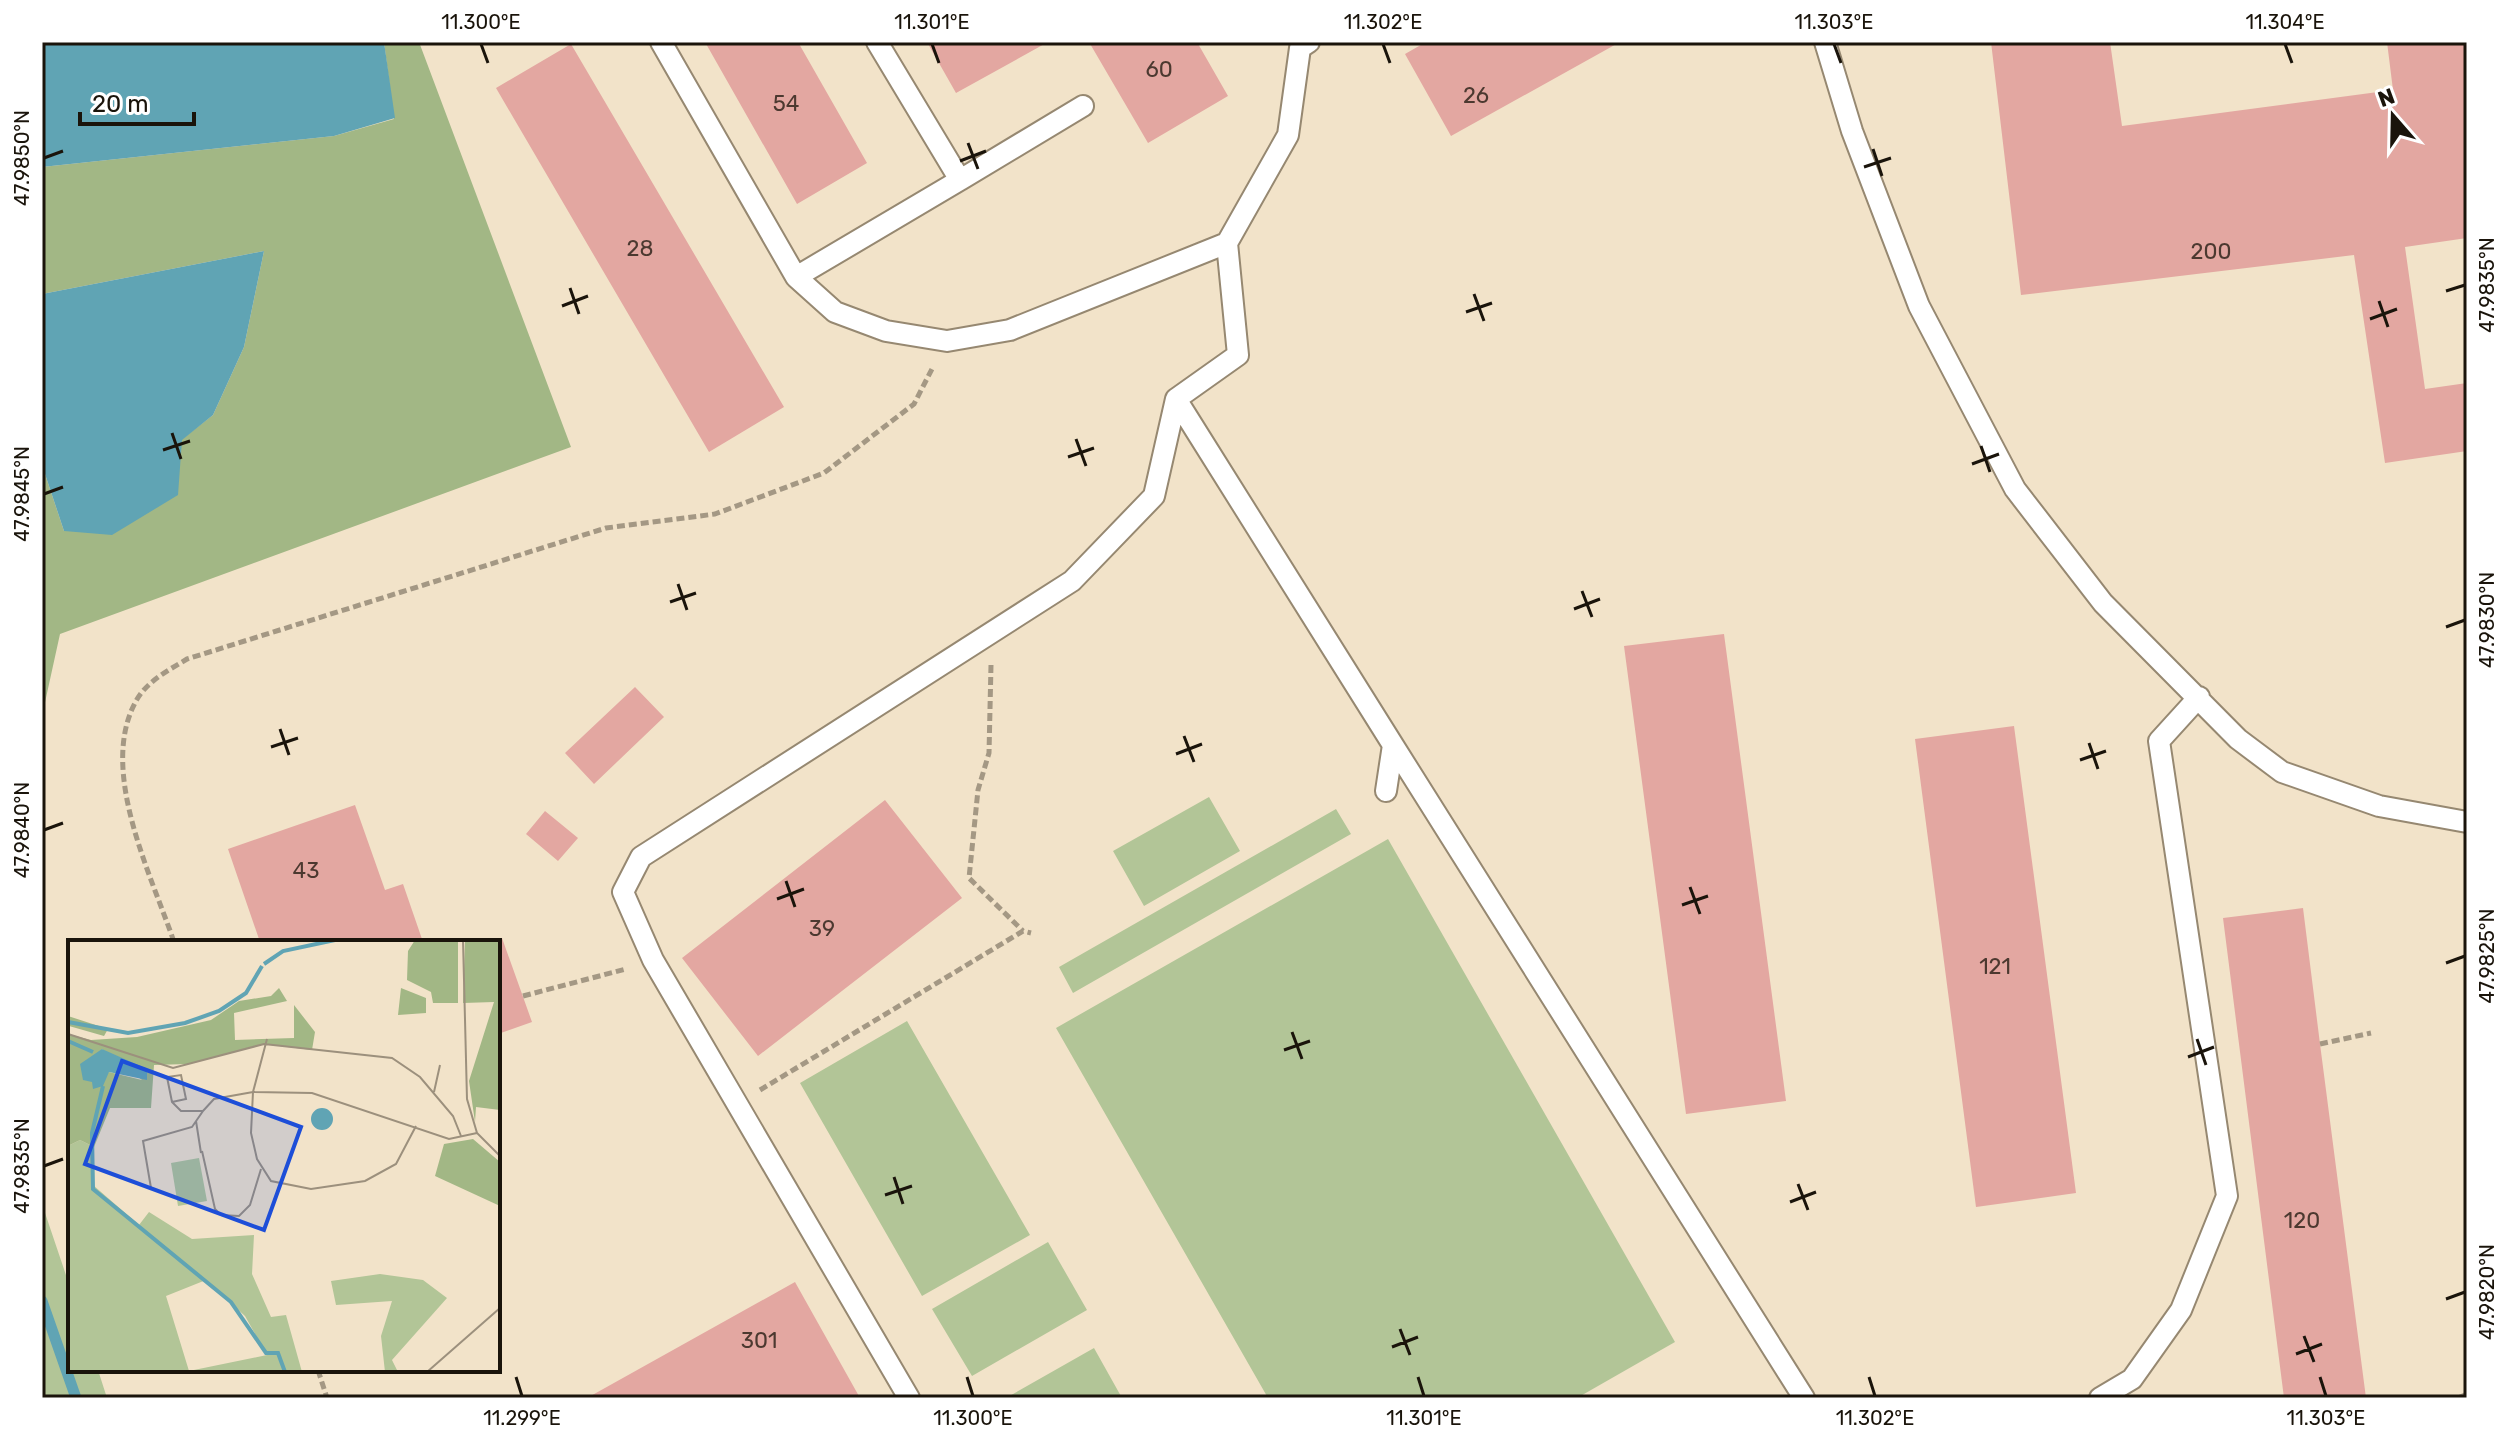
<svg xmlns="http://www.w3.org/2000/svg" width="2509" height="1440" font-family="Rubik,sans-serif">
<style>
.green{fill:#b2c597}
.forest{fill:#a2b785}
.water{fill:#60a4b4}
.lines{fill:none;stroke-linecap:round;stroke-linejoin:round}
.stream{stroke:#60a4b4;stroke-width:11}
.building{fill:#e3a7a1}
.lane-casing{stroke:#968871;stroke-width:24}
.path{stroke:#a49884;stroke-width:5;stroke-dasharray:8 4;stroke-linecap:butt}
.lane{stroke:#fff;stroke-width:20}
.ticks{fill:none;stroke:#1a140b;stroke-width:3}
.labels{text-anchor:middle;stroke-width:8;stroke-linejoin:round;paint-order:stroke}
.number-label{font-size:22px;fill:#4c3930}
.inset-river{fill:none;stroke:#60a4b4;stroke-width:4}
.inset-road{fill:none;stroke:#9c907d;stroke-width:2}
.view{fill:#1d4ed8;fill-opacity:0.15;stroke:#1d4ed8;stroke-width:4}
.inset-edge{fill:none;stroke:#1a140b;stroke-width:4}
.neatline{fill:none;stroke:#1a140b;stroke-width:3}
.ticks-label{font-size:20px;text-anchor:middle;fill:#1a140b}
</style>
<rect width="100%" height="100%" fill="#f2e3c9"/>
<path class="green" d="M1209,797L1240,851L1144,906L1113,851Z
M1336,809L1351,834L1073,993L1059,967Z
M1388,839L1675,1342L1577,1398H1268L1056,1028Z
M907,1021L1030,1235L922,1296L800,1083Z
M42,1204L70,1287V1370H98L107,1398H42Z
M1048,1242L1087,1310L972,1376L932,1309Z
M1094,1348L1122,1398H1006Z"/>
<path class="forest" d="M384,42H419L571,447L60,634L42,716V465L64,531L213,415L244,347L264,251L42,294V167L334,136L394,119Z"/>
<path class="water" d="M42,42H384L395,118L334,136L42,167Z
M264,251L244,347L213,415L182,440L178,495L112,535L64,531L42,465V294Z"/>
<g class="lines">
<path class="stream" d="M42,1301L76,1398"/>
</g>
<path class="building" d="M705,42H798L867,163L797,204Z
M927,42H1048L956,93Z
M1089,42H1197L1228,96L1148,143Z
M1426,42H1620L1451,136L1405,54Z
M1991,42H2110L2122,126L2393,90L2387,42H2464L2467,238L2405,247L2425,389L2467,383V451L2385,463L2354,255L2021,295Z
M571,44L784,407L709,452L496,88Z
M1724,634L1786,1101L1686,1114L1624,646Z
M635,687L664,717L594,784L565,753Z
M2014,726L2076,1193L1976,1207L1915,739Z
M885,800L962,898L758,1056L682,958Z
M355,805L385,890L403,884L423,942H260L228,849Z
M545,811L578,838L558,861L526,834Z
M2303,908L2320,1044L2366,1398H2284L2223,918Z
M502,938L532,1022L498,1034V939Z
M795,1282L860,1398H587Z"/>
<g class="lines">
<defs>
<path id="lane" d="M661,42L796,277L835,312L886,331L947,341L1010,330L1227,243L1288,135L1300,48L1309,42
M1825,42L1852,131L1919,306L2015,489L2103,603L2238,739L2282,772L2379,806L2467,822
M960,180L1083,106
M796,277L960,180L877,42
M1176,399L1393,745L1386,791
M1393,745L1804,1398
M909,1398L653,960L623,892L641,857L1072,581L1154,496L1176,399L1238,355L1227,243
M2100,1398L2132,1379L2181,1310L2227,1196L2159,741L2199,697"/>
</defs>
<use href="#lane" class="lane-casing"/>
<path class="path" d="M991,665L989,753L978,790L969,878L1023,931
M174,942C151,874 98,770 136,701C147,681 169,670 187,659L606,528L715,514L824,473L914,404L933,367
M523,996L626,969
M2320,1044L2371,1033
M760,1090L1023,931L1031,933
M318,1370L327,1398
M2458,1398L2467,1394"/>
<use href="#lane" class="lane"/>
</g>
<path class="ticks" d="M481,44L488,63M932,44L939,63M1383,44L1390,63M1834,44L1841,63M2285,44L2292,63M968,143L978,169M1873,149L1882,176M44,158L63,151M960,161L986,151M1864,167L1891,158M570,288L579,314M2446,291L2465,285M1474,294L1484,321M2379,301L2388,327M562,306L588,296M1466,312L1492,303M2370,319L2397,309M172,433L181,459M1076,439L1086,466M1981,446L1990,472M163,450L190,441M1068,457L1094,448M1972,464L1999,454M44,494L63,487M678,584L687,610M1582,591L1592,617M670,602L696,593M1574,609L1600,599M2446,627L2465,620M280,729L289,755M1184,736L1194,762M2089,743L2098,769M271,747L298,738M1176,754L1202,744M2080,760L2106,751M44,830L63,823M786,881L795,907M1690,887L1700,914M777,899L804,889M1682,905L1708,896M2446,963L2465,956M1292,1032L1302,1059M2197,1039L2206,1065M1284,1050L1310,1041M2188,1057L2214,1047M44,1166L63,1159M894,1177L903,1204M1798,1184L1808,1210M885,1195L912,1186M1790,1202L1816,1192M2446,1299L2465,1292M1400,1329L1410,1355M2304,1336L2314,1362M1392,1347L1418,1337M2296,1354L2322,1344M516,1377L522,1396M967,1377L973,1396M1418,1377L1424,1396M1869,1377L1875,1396M2320,1377L2326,1396"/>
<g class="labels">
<g class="number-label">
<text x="1159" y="77">60</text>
<text x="1476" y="103">26</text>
<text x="786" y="111">54</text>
<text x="640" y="256">28</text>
<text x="2211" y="259">200</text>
<text x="306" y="878">43</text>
<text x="822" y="936">39</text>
<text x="1995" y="974">121</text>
<text x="2302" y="1228">120</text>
<text x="759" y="1348">301</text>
</g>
</g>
<g transform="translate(68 940)">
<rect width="432" height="432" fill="#f2e3c9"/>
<path d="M12,200L26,207L25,245L71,285L81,272L124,299L186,295L184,334L203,377L218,375L234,432H0V206ZM138,340L177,376L199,415L121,431L98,356ZM131,218L139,261L110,266L103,223ZM312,334L355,340L379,358L324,420L330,432H317L313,396L324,361L268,365L263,341Z" fill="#b2c597" fill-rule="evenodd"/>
<path d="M347,0H390V63H365L363,52L339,40L340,11ZM397,0H432V170L408,167L407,182L401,141L426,62L395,63ZM211,48L219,61L166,73L167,100L226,98V65L247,92L244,110L195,104L120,124L86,125L83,168H42L26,207L12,200L0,206V94L23,100L69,97L143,80L171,61L203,56ZM34,109L74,140L41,132L24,142ZM333,48L358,58V73L330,75ZM0,76L40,89L36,96L1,86ZM405,199L432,222V266L367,236L376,204Z" fill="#a2b785" fill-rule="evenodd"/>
<path d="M34,109L79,129V140L41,132L35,146L25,149L24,142L15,140L12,124ZM243 179a11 11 0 1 1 22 0a11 11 0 1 1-22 0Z" fill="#60a4b4"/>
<path class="inset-river" d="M196,24L215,11L267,0M0,82L60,93L117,83L151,71L178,53L194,26M0,101L25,112M35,146L24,193L25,249L163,362L198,413H210L217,432"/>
<path class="inset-road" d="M395,0L399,159L409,193L432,216M0,94L105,128L196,104L324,118L352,137L385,176L393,196M199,99L185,152L183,193L189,219L203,241L243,249L297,241L328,224L348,186M366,152L372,125M104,162L118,159L113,135L99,137L104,162L113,171H135L146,159L185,152L244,153L381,199L409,193M128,181L133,213M134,211L147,269L153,275L171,276L182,265L193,229M83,248L75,201L124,187L135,171M359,432L432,368"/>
<path class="view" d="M54,121L233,187L196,290L17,224Z"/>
<rect width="432" height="432" class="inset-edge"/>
</g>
<rect width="2509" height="1440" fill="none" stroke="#ffffff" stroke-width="88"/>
<g transform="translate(2393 116) rotate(340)" stroke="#ffffff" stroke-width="6" paint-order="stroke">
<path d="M0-6L14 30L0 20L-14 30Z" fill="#1a140b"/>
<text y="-12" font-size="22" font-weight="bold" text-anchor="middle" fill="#1a140b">N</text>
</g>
<path d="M80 112v12h114v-12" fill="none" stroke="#1a140b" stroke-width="4"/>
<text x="92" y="112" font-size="24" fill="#1a140b" stroke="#ffffff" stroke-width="6" paint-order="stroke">20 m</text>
<rect x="44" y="44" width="2421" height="1352" class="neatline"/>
<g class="ticks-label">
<text x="481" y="29">11.300°E</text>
<text x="932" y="29">11.301°E</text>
<text x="1383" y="29">11.302°E</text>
<text x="1834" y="29">11.303°E</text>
<text x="2285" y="29">11.304°E</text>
<text transform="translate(22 158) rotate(-90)" y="7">47.9850°N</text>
<text transform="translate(2487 285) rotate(-90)" y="7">47.9835°N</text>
<text transform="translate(22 494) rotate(-90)" y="7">47.9845°N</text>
<text transform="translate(2487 620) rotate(-90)" y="7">47.9830°N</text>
<text transform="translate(22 830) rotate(-90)" y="7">47.9840°N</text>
<text transform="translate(2487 956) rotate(-90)" y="7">47.9825°N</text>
<text transform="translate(22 1166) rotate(-90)" y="7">47.9835°N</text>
<text transform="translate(2487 1292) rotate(-90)" y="7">47.9820°N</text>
<text x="522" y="1425">11.299°E</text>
<text x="973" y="1425">11.300°E</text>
<text x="1424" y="1425">11.301°E</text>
<text x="1875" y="1425">11.302°E</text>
<text x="2326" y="1425">11.303°E</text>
</g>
</svg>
